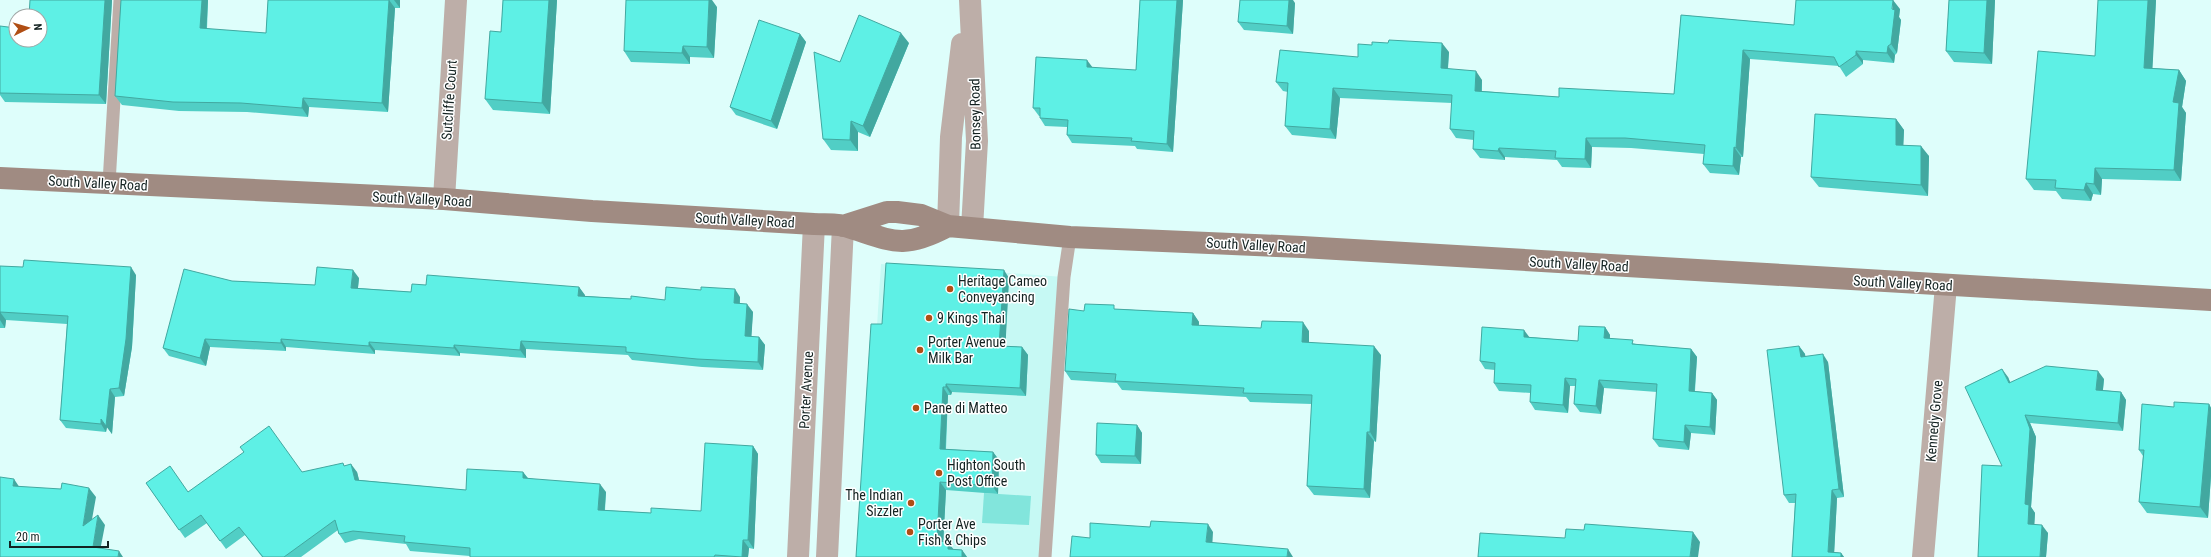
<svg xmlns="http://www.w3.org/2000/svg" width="2211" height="557" font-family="'Roboto Condensed',sans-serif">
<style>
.built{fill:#c6f9f4}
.green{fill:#82e5dc}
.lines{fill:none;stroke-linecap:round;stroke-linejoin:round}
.lane{stroke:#bdaea8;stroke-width:13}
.street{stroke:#bdaea8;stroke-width:22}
.secondary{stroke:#a08b82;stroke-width:22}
.wall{fill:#51cec5}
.shaded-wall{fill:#42a8a0}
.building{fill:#5ef0e5;stroke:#42a8a0}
.poi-dot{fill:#b04e14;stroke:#fff;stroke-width:1.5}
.labels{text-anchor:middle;stroke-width:3;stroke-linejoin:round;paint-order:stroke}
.street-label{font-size:14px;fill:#132221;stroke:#fff}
.poi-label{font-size:14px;fill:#132221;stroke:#fff;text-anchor:start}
</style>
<rect width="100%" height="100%" fill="#defefb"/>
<path class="built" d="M881,264L1064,277L1045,557H862Z"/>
<path class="green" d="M984,493L1031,496L1029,525L982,523Z"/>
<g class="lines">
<path class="lane" d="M109,183L120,0
M1045,557L1064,277L1070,237"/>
<path class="street" d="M970,0L977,141L972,228
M444,199L456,0
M948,226L951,137L962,44
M798,557L814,224
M827,557L843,226
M1923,557L1946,285"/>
<path class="secondary" d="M0,178L444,199L592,211L814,224C824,224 836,224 845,226C891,240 901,251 948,226
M843,226L887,212H897L921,215L948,226L1070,237L1302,247L2211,300"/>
</g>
<path class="wall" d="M112,0L106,104L5,102L0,95V26L16,40Z
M121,0H208L207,29L266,33L268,0H400V8H395L388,112L309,107L308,117L247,112L179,111L122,105L115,96Z
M503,0H557L550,114L493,110L485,99L501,32Z
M1140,0H1183L1173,152L1137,149L1135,146L1072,143L1067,135V127L1045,126L1040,118V116H1039L1033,108L1136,70Z
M1949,0H1995L1992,64L1954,62L1946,51Z
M2156,0L2152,68L2179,70L2186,81L2182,107L2186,113L2181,181L2102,179L2101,195L2093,194L2091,201L2062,199L2056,191L2034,190L2026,179L2095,56Z
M1295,3L1293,34L1244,30L1238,22Z
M717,7L714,58L690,57V64L631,62L624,51Z
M1900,9L1899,17L1901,20L1897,53L1895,55L1894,63L1863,60V64L1846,77L1839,66L1750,59L1743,157H1741L1739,175L1710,173L1703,164L1704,154L1631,148L1592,147L1591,168L1562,167L1557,160L1505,157V160L1480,158L1473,149L1474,140L1456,138L1450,129L1452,103L1340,98L1336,139L1292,135L1285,126L1288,92L1283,91L1276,82L1358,57L1372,45L1388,43L1449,52L1448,69L1482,80V91L1559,97L1674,94L1681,15L1794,25Z
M800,34L806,42L777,129L736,115L730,107Z
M909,43L870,137L858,132V151L831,150L823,139L840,62Z
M1896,119L1904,130L1903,145L1929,156L1928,196L1819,187L1811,177Z
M0,266L136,275L132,347L124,396L115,397L112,434L107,427L106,432L66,428L60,420L67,324L6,320L5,328H0Z
M359,278L358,288L411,292L426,285L579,287L585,296L631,299L665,300L740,297V303L753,312L751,337H759L765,345L763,370L702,367L632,360L628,355L526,349V358L460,353V356L375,350V354L286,347V351L210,347L206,366L169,356L163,348L232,281L315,285Z
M1009,278L1005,346L1022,347L1028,355L1026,396L952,392L951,395H948L946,449L993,452L999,460L998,494L946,490L943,541L953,549L962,550L967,557H856L882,324Z
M1117,309L1193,313L1199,322V326L1309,331V342L1381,355L1376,442L1374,441L1370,498L1314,495L1307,486L1312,404L1250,402L1246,397L1122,390L1117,383L1071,380L1065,371L1084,311Z
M1605,327L1610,335V338L1636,344L1691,349L1697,357L1695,391L1712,393L1717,400L1715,435L1691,433L1689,450L1659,447L1653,439L1657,392L1604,388L1601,414L1580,412L1574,404L1575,386H1570L1568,413L1535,410L1530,402L1531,393L1499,391L1494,383L1495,370L1485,369L1480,361L1529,337L1578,341Z
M1799,346L1805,354V356L1828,362L1844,497L1837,498L1834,552L1841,553L1844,557H1792L1795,503H1789L1784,495Z
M2008,377L2010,383L2104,379L2103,390L2121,392L2126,400L2123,431L2030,423L2036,437L2031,507L2035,513L2034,524L2048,533L2046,557L2002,466Z
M2209,404L2211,408V476L2208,518L2147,513L2139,502L2143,456L2139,450L2174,407Z
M1137,425L1142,433L1141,464L1101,463L1096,455Z
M753,446L758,454L754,549L749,548L748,557H470V556L410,551L406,544L359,539L345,543L339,534L338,530L301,557H262L245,535L226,549L207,523L185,538L146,483L188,492L345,466L357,472L359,480L466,490L523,472L528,478L606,492L605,510L651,513L701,511Z"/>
<path class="shaded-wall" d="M105,0H112L106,104L99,95Z
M202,0H208L206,37L200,28Z
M389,0L395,8L388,112L382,103Z
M394,0H400V8Z
M549,0H557L550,114L542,103Z
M709,0H712L717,7L714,58L707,47Z
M1177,0H1183L1173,152L1167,144Z
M1289,0H1293L1295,3L1293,34L1287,26Z
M1893,0L1900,9L1899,17L1901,20L1897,53L1891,44Z
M1987,0H1995L1992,64L1984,53Z
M2148,0H2156L2152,78L2144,68Z
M901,33L909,43L870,137L863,126Z
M800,34L806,42L777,129L771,121Z
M1442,43L1449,52L1447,78L1441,68Z
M683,46L690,57V64L682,53Z
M1888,46L1895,55L1894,63L1887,53Z
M1743,50L1750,59L1743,157L1736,148Z
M1856,51L1863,60V64L1856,55Z
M1087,60L1093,68L1087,67Z
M2179,70L2186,81L2182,107L2186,113L2181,181L2174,170L2173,102Z
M1476,71L1482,80L1481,100L1475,91Z
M1333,88L1340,98L1336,139L1330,129Z
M303,98L309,107L308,117L302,108Z
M1896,119L1904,130L1903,155L1896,145Z
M851,121L858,132V151L850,140Z
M1586,138L1592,147L1591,168L1585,159Z
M1921,146L1929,156L1928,196L1921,185Z
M1734,147L1741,157L1739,175L1733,166Z
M1499,148L1505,157V160L1498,151Z
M2095,168L2102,179L2101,195L2094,184Z
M2086,183L2093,194L2091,201L2084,190Z
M131,267L136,275L132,347L124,396L119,388Z
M353,270L359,278L357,296L351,288Z
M1004,270L1009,278L1005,354L999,346Z
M579,287L585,295L584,304L578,296Z
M735,289L740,297L739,311L734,303Z
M747,304L753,312L751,344L745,336Z
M0,312L6,320L5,328L0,320Z
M1193,313L1199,322L1198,335L1192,325Z
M1303,322L1309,331V351L1302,342Z
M1605,327L1610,335L1609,346L1604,338Z
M1524,330L1530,338L1524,337Z
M759,337L765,345L763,370L758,362Z
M205,339L210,347L206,366L200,358Z
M281,339L286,347V351L281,343Z
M521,341L526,349V358L520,350Z
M369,342L375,350V354L369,346Z
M454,345L460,353V356L454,348Z
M1374,346L1381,355L1376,442L1370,432Z
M1799,346L1805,354L1807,365L1801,357Z
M1022,347L1028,355L1026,396L1020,388Z
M1691,349L1697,357L1694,399L1689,391Z
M1823,354L1828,362L1844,497L1839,489Z
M2002,369L2008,377L2014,391L2009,383Z
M2098,371L2104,379L2102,398L2096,390Z
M1565,378L1570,386L1568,413L1563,405Z
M1599,380L1604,388L1601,414L1596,406Z
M946,384L952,392L951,395L946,387Z
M943,387L948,395L945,457L940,449Z
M110,389L115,397L112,434L106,426Z
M2121,392L2126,400L2123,431L2118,423Z
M1712,393L1717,400L1715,435L1710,427Z
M2209,404L2211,408V476L2208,518L2200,507Z
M2025,415L2030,423L2036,437L2031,507L2035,513L2034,532L2028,524L2025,504Z
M101,419L107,427L106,432L101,424Z
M1137,425L1142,433L1141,464L1135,456Z
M1685,425L1691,433L1689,450L1684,442Z
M1367,432L1374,441L1370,498L1364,489Z
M753,446L758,454L754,549L748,540Z
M993,452L999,460L998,494L992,486Z
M351,464L357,472L361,488L355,480Z
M523,472L529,480L523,478Z
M14,479L20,488L13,486Z
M940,482L946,490L943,549L937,541Z
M600,484L606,492L604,518L598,510Z
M89,488L96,497L89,536L83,526Z
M1832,490L1837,498L1834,557L1828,552Z
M98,515L105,525L99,556L93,547Z
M1208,524L1213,532L1212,550L1206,542Z
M2042,525L2048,533L2046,557H2040Z
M1693,532L1700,542L1698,557H1690Z
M743,540L749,548L748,557H742Z
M948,542L954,550L948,549Z
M1288,549L1293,557H1287Z
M962,550L967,557H962Z
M119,551L123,557H118Z
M1841,553L1844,557H1841Z"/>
<path class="building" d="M30,0H105L99,95L0,93V26L16,28V40H40V16H29Z
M121,0H202L200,28L266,33L268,0H389L382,103L303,98L302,108L241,103L173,102L115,96Z
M503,0H549L542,103L485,99L490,31L501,32Z
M626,0H709L707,47L683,46L682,53L624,51Z
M1140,0H1177L1167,144L1131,141L1132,138L1067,135L1068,120L1040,118V108H1033L1036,57L1087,60V67L1136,70Z
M1240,0H1289L1287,26L1238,22Z
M1796,0H1893L1892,9L1895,10L1891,44L1888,46L1887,53L1856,51V55L1839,67L1834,57L1743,50L1736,148L1734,147L1733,166L1703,164L1705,145L1625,138H1586L1585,159L1555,158L1556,151L1499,148L1498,151L1473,149L1474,131L1450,129L1452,95L1333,88L1330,129L1285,126L1288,83L1276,82L1280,50L1358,57V44L1372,45V42L1388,43L1389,40L1442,43L1441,68L1476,71L1475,91L1559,97V88L1674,94L1681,15L1794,25Z
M1949,0H1987L1984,53L1946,51Z
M2098,0H2148L2144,68L2179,70L2173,102L2179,103L2174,170L2095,168L2094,184L2086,183L2084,190L2055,188L2056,180L2026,179L2038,51L2095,56Z
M859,15L901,33L863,126L851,121L850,140L823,139L814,52L840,62Z
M759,20L800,34L771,121L730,107Z
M1815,114L1896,119V145L1921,146V185L1811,177Z
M24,260L131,267L126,339L119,388L110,389L106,426L101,419V424L60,420L68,316L0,312V317V266L23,267Z
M886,263L1004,270L999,346L1022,347L1020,388L946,384V387H943L940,449L993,452L992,486L940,482L937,541L948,542V549L962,550V557H856L871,324H882Z
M317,267L353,270L351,288L411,292L412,284L426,285L427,275L579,287L578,296L631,299V296L665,300L666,287L701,290V287L735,289L734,303L747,304L745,336L759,337L758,362L697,359L626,352V347L521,341L520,350L454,345V348L369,342V346L281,339V343L205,339L200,358L163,348L184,269L232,281L315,285Z
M1085,304L1114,305V309L1193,313L1192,325L1261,328L1262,321L1303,322L1302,342L1374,346L1370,432H1367L1364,489L1307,486L1312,395L1243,393L1244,388L1115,381L1116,374L1065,371L1069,309L1084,311Z
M1579,326L1605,327L1604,338L1633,340L1632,344L1691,349L1689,391L1712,393L1710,427L1685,425L1684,442L1653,439L1657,384L1599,380L1596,406L1574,404L1576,379L1565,378L1563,405L1530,402L1531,385L1494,383L1495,363L1480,361L1482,327L1524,330V337L1578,341Z
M1799,346L1801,357L1823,354L1839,489L1832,490L1828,552L1841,553V557H1792L1796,494L1784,495L1767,350Z
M2046,366L2098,371L2096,390L2121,392L2118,423L2025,415L2030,429L2025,504L2029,505L2028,524L2042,525L2040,557H1978L1982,465L2002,466L1965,387L2002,369L2009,383Z
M2174,402L2209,404L2200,507L2139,502L2144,450H2139L2142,404L2174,407Z
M1097,423L1137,425L1135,456L1096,455Z
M269,426L302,472L343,463L344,466L351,464L355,480L466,490L467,469L523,472V478L600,484L598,510L651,513V508L701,511L705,443L753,446L748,540H743L742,557L715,555L714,557H470V548L404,542L405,536L353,531L339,534L335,520L284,557H263L239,527L220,541L201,515L179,530L146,483L170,466L188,492L244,452L240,447Z
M0,477L14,479L13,486L61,489L62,483L89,488L83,526L98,515L93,547L119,551L118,557H0Z
M1151,521L1208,524L1206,542L1288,549L1287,557H1070L1072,536L1090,538V523L1150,527Z
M1585,524L1693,532L1690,557H1478L1480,533L1565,538L1566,529L1584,530Z"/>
<g class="poi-dot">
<circle cx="950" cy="289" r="4"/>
<circle cx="929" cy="318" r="4"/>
<circle cx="920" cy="350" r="4"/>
<circle cx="916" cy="408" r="4"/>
<circle cx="939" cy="473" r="4"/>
<circle cx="911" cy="503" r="4"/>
<circle cx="910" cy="532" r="4"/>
</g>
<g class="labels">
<g class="street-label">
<text transform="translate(449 100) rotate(-86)" y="5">Sutcliffe Court</text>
<text transform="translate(975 114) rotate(-91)" y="5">Bonsey Road</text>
<text transform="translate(98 183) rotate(3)" y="5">South Valley Road</text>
<text transform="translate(422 199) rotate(3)" y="5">South Valley Road</text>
<text transform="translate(745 220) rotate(3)" y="5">South Valley Road</text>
<text transform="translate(1256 245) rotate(3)" y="5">South Valley Road</text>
<text transform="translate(1579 264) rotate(3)" y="5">South Valley Road</text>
<text transform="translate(1903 283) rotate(3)" y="5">South Valley Road</text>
<text transform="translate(806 390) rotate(-87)" y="5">Porter Avenue</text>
<text transform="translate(1934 421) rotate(-85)" y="5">Kennedy Grove</text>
</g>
<g class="poi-label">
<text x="958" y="286">Heritage Cameo<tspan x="958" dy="16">Conveyancing</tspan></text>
<text x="937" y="323">9 Kings Thai</text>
<text x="928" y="347">Porter Avenue<tspan x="928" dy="16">Milk Bar</tspan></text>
<text x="924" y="413">Pane di Matteo</text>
<text x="947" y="470">Highton South<tspan x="947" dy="16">Post Office</tspan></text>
<text x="903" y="500" text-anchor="end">The Indian<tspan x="903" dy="16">Sizzler</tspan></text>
<text x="918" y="529">Porter Ave<tspan x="918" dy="16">Fish &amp; Chips</tspan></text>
</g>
</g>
<g transform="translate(28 28) rotate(85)"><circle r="19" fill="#ffffff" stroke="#a1a7a6"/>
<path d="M0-3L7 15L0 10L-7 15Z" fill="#b04e14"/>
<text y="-6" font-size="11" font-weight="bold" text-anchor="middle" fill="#132221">N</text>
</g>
<path d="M10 541v6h98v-6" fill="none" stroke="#132221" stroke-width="2"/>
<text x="16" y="541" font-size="12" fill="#132221" stroke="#ffffff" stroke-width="3" paint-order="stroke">20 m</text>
</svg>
